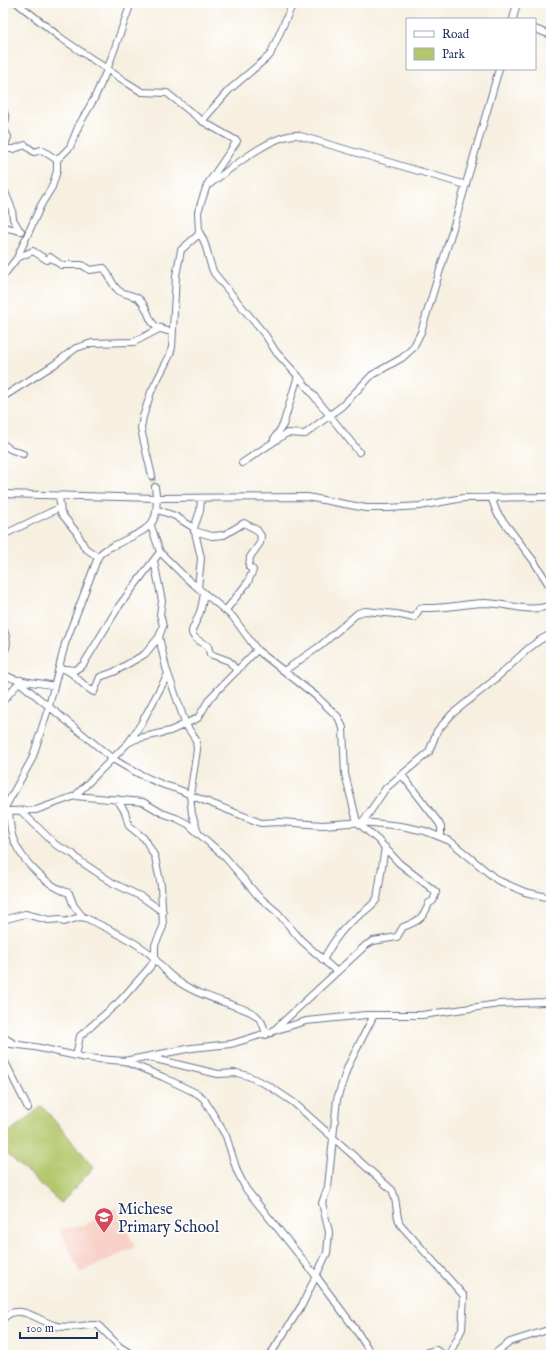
<svg xmlns="http://www.w3.org/2000/svg" width="554" height="1358" font-family="'IM FELL English',serif">
<style>
.built{fill:#f7d1c8}
.green{fill:#b4c66a;stroke:#687a64}
.lines{fill:none;stroke-linecap:round;stroke-linejoin:round}
.minor-tunnel{stroke:#cbc9c7;stroke-width:6;stroke-dasharray:6 3;stroke-linecap:butt}
.minor-casing{stroke:#68738c;stroke-width:8}
.minor{stroke:#fff;stroke-width:6}
.labels{text-anchor:middle;stroke-width:3;stroke-linejoin:round;paint-order:stroke}
.poi-label{font-size:16px;fill:#1b2f5e;stroke:#fff;text-anchor:start}
</style>
<rect width="100%" height="100%" fill="#fff"/>
<filter id="ink" filterUnits="userSpaceOnUse"><feTurbulence type="fractalNoise" baseFrequency=".025" numOctaves="2"/><feDisplacementMap in="SourceGraphic" scale="8" xChannelSelector="R" yChannelSelector="G"/><feConvolveMatrix kernelMatrix="1 2 1 2 8 2 1 2 1" color-interpolation-filters="sRGB"/></filter>
<filter id="wash" filterUnits="userSpaceOnUse"><feTurbulence type="fractalNoise" baseFrequency=".012" numOctaves="4" result="noise"/><feDisplacementMap in="SourceGraphic" scale="16" xChannelSelector="R" yChannelSelector="G"/><feGaussianBlur stdDeviation="0.9" result="paint"/><feColorMatrix in="noise" values="0 0 0 0 0 0 0 0 0 0 0 0 0 0 0 0 0 1.4 0 .05"/><feComposite in="paint" operator="in"/></filter>
<g filter="url(#wash)">
<rect width="100%" height="100%" fill="#f7f0e1"/>
<path class="built" d="M116,1207L135,1247L80,1273L60,1230L85,1225Z"/>
<path class="green" d="M42,1106L94,1167L61,1203L3,1150V1137Z"/>
</g>
<g filter="url(#ink)">
<g class="lines">
<path class="minor-tunnel" d="M152,476L155,487"/>
<defs>
<path id="minor" d="M17,3L61,38L126,82L142,92L167,93L202,121L237,141L207,185L198,212L199,232L198,235L181,250L176,276L172,347L170,355L151,392L143,417L141,428L143,438L152,476
M513,19L517,3
M535,29L551,35
M3,109L6,119L3,126
M202,121L229,90L270,55L293,3
M3,127L8,137L3,150
M3,149H14L25,145L34,152L42,150L57,160
M210,184C230,169 272,134 297,135L466,185
M3,187L12,209L13,219L20,231
M3,227L21,231
M199,232C208,244 207,259 214,273L266,336L276,352L298,376L359,452
M17,258L33,251L47,260L50,257L61,265H82L90,270L104,268C109,274 111,283 117,289C122,295 133,294 139,299C154,313 143,328 173,332
M3,276L17,258L41,205L52,187L57,171V160L70,147L79,125L94,99L107,70L131,3
M3,397L55,364L76,348L92,343L134,342L161,328
M274,439L283,425L298,376
M3,444L10,449L23,454
M242,463L287,433L305,434L342,406L372,375L402,358L413,348L421,332L457,215L499,69
M3,494L157,498L307,497L366,508H388L420,506L463,498L551,497
M59,496L61,513L77,533L85,548L98,557
M491,497L497,513L533,560L551,588
M158,510L175,516L194,528
M151,526L160,552L186,578L233,617L257,650L316,696L338,717L343,728L345,774L357,822L378,840L399,863L436,892L433,901L429,903C424,918 417,922 403,927L397,937L373,941L366,945L271,1033
M194,531L212,536L224,535L244,523L257,530L261,536L260,543L250,557L249,567L253,570L248,582L226,610
M3,535L59,508
M198,588L201,558L194,528L200,511L201,498
M204,593C203,599 202,606 200,612C193,632 183,633 208,646L210,654L229,661L237,671
M3,628C7,638 9,645 3,654
M159,637L166,668L186,725L196,740L197,750L190,795L192,814L198,832
M59,668C73,669 81,686 94,692L100,677L114,672L145,654L159,637L163,626L160,614L162,601L154,561
M66,669L75,670L83,665L119,606L160,552
M284,671L320,646L358,613L365,611L396,614L414,618L420,608C444,609 462,604 484,603C508,603 528,614 551,605
M3,673C16,684 38,681 54,686
M19,682L113,759C129,769 146,778 164,785C173,788 181,789 190,795L261,823L280,822L323,825L363,822L401,826L425,831L450,841L497,880L525,892L551,898
M3,701L21,680
M129,742L141,724L168,674
M402,775L439,823L441,827V837
M75,796L128,743L136,739L170,731L198,718L210,698L257,650
M3,809L9,811L36,810L75,796L143,802L162,813L176,818L188,824L225,857L258,896L278,913L301,940L337,972
M3,811L32,759L49,706L65,644L98,557C102,550 109,548 115,545C148,528 162,528 155,487
M9,811C10,821 10,832 14,841C23,862 48,887 69,893L74,906L83,917
M21,811L56,845L73,854L80,861L113,883L142,897L163,912
M363,822L386,788L429,752L437,731L452,714L493,681L529,648L540,640L551,634
M3,920L25,914L49,920L60,919L64,922L80,917L86,918C104,927 136,941 150,954C157,960 162,968 169,974C187,991 212,998 235,1006C252,1012 262,1014 266,1035
M323,960C331,946 339,932 351,922C360,914 371,908 377,899L385,847
M3,1037L13,1043
M3,1043L35,1047L86,1058L124,1061L192,1048L231,1044L306,1021L366,1015H422L499,1004L544,1002L551,1000
M76,1056L80,1036L120,1001L150,967L155,958V945L163,927L161,886L155,857L145,839L129,826L125,812L117,799
M147,1057L218,1074L237,1073L248,1076L269,1086L293,1102L392,1190C398,1201 395,1213 400,1224L464,1296L462,1329L449,1355
M3,1058L28,1108
M124,1061L163,1077L198,1094L204,1099L226,1136L237,1171L246,1189L316,1276L356,1330L372,1355
M3,1319C19,1301 39,1322 57,1326C70,1329 85,1324 98,1325L120,1347L133,1355
M270,1355L302,1305L327,1253L329,1232L322,1203L328,1187L337,1099L348,1066L374,1015
M416,1355L436,1350L444,1355
M493,1355L510,1342L551,1329"/>
</defs>
<use href="#minor" class="minor-casing"/>
<use href="#minor" class="minor"/>
</g>
</g>
<defs>
<symbol id="school-pin" viewBox="-11 -11 22 30"><path d="M0 17L-7.5 6A9.5 9.5 0 1 1 7.5 6Z" fill="#d1495b" stroke="#fff"/><path d="M0-5L7-2L0 1L-7-2ZM-4 1L0 2.5L4 1V4Q0 6-4 4Z" fill="#fff"/></symbol>
</defs>
<g fill-rule="evenodd">
<use href="#school-pin" x="93" y="1206" width="22" height="30"/>
</g>
<g class="labels">
<g class="poi-label">
<text x="118" y="1214">Michese<tspan x="118" dy="18">Primary School</tspan></text>
</g>
</g>
<rect width="554" height="1358" fill="none" stroke="#fff" stroke-width="16"/>
<rect x="406" y="18" width="130" height="52" fill="#ffffff" stroke="#a4acbf"/>
<rect x="414" y="31" width="20" height="6" fill="#ffffff" stroke="#a4acbf"/>
<text x="442" y="38" font-size="12" fill="#1b2f5e">Road</text>
<rect x="414" y="48" width="20" height="12" fill="#b4c66a" stroke="#a4acbf"/>
<text x="442" y="58" font-size="12" fill="#1b2f5e">Park</text>
<path d="M20 1332v6h77v-6" fill="none" stroke="#1b2f5e" stroke-width="2"/>
<text x="26" y="1332" font-size="12" fill="#1b2f5e" stroke="#ffffff" stroke-width="3" paint-order="stroke">100 m</text>
</svg>
